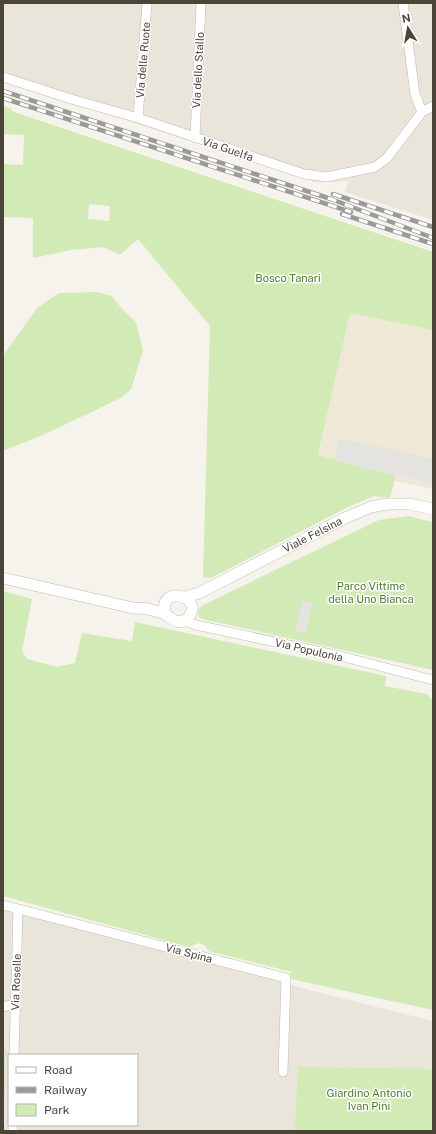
<svg xmlns="http://www.w3.org/2000/svg" width="436" height="1134" font-family="'Public Sans',sans-serif">
<style>
.residential{fill:#eae5da;fill-rule:evenodd}
.education{fill:#efe8d6}
.green{fill:#d2eab5;fill-rule:evenodd}
.parking{fill:#e5e3e0}
.lines{fill:none;stroke-linecap:round;stroke-linejoin:round}
.minor-casing{stroke:#c2bbae;stroke-width:10}
.tertiary-casing{stroke:#c2bbae;stroke-width:12}
.minor{stroke:#fff;stroke-width:9}
.tertiary{stroke:#fff;stroke-width:11}
.rail-casing{stroke:#9a9a9a;stroke-width:4.5}
.rail{stroke:#fff;stroke-width:3;stroke-dasharray:9;stroke-linecap:butt}
.labels{text-anchor:middle;stroke-width:3;stroke-linejoin:round;paint-order:stroke}
.street-label{font-size:11px;fill:#4b4439;stroke:#fff}
.park-label{font-size:11px;fill:#4a7f2a;stroke:#fff}
</style>
<rect width="100%" height="100%" fill="#f6f3ec"/>
<path class="residential" d="M3,3H433V220L345,192L349,180L337,182H315L3,80Z
M3,903L313,991L433,1021V1131H3ZM9,1055H137V1125H9Z"/>
<path class="education" d="M350,313L433,330V489L395,481L396,476L318,456Z"/>
<path class="green" d="M3,106L10,108L14,112L433,252V330L350,313L318,455L396,476L390,498L374,496L348,507L211,578L203,577L210,326L138,239L120,255L103,247L71,250L33,258V218L3,217V164L23,165L24,135L3,134ZM89,204L110,206L109,221L88,219Z
M97,292L112,296L123,310L136,322L143,351L131,389L121,398L45,434L3,451V356L37,308L59,293Z
M408,516L433,522V670L202,619L199,617L198,610L203,605L379,520Z
M3,591L32,599L22,651L27,659L57,667L75,663L82,633L132,641L135,622L386,676L385,686L427,694L430,698L433,699V1010L286,978L292,972L208,951L206,946L199,943L189,947L3,896Z
M3,1049H6L3,1119Z
M298,1067L433,1069V1131H295Z"/>
<path class="parking" d="M340,438L433,459V484L334,460Z
M302,601L313,603L306,633L295,631Z"/>
<g class="lines">
<defs>
<path id="minor" d="M403,3L415,94L422,112
M3,77L71,99L138,118L304,174L327,177L375,167L387,158L422,112L433,106
M138,118L147,3
M195,138L201,3
M186,619L190,623L196,625L340,656L433,680
M3,905L286,978L283,1072
M3,1007L14,1004
M14,1055L18,909
M13,1131V1125"/>
<g id="tertiary">
<path d="M3,578L133,608C139,608 146,608 152,610C156,611 163,613 166,615C173,620 180,626 188,618C207,596 155,583 166,615"/>
<path id="s1" d="M185,597L199,593L345,518L371,507L387,504H409L433,509"/>
</g>
</defs>
<use href="#minor" class="minor-casing"/>
<use href="#tertiary" class="tertiary-casing"/>
<use href="#minor" class="minor"/>
<use href="#tertiary" class="tertiary"/>
<defs>
<path id="rail" d="M3,91L331,199L433,238
M3,98L351,212
M333,194L433,227
M342,214L433,244"/>
</defs>
<use href="#rail" class="rail-casing"/>
<use href="#rail" class="rail"/>
</g>
<g class="labels">
<g class="street-label">
<text transform="translate(143 60) rotate(-85)" y="4">Via delle Ruote</text>
<text transform="translate(198 70) rotate(-87)" y="4">Via dello Stallo</text>
<text transform="translate(228 149) rotate(19)" y="4">Via Guelfa</text>
<text dy="4" stroke="none"><textPath href="#s1" startOffset="142">Viale Felsina</textPath></text>
<text transform="translate(309 650) rotate(13)" y="4">Via Populonia</text>
<text transform="translate(189 953) rotate(15)" y="4">Via Spina</text>
<text transform="translate(16 982) rotate(-88)" y="4">Via Roselle</text>
</g>
<g class="park-label">
<text x="288" y="282">Bosco Tanari</text>
<text x="371" y="590">Parco Vittime<tspan x="371" dy="13">della Uno Bianca</tspan></text>
<text x="369" y="1097">Giardino Antonio<tspan x="369" dy="13">Ivan Pini</tspan></text>
</g>
</g>
<rect width="436" height="1134" fill="none" stroke="#4b4439" stroke-width="8"/>
<rect x="8" y="1054" width="130" height="72" fill="#ffffff" stroke="#b7b4b0"/>
<rect x="16" y="1067" width="20" height="6" fill="#ffffff" stroke="#b7b4b0"/>
<text x="44" y="1074" font-size="12" fill="#4b4439">Road</text>
<rect x="16" y="1087" width="20" height="6" fill="#9a9a9a" stroke="#b7b4b0"/>
<text x="44" y="1094" font-size="12" fill="#4b4439">Railway</text>
<rect x="16" y="1104" width="20" height="12" fill="#d2eab5" stroke="#b7b4b0"/>
<text x="44" y="1114" font-size="12" fill="#4b4439">Park</text>
<g transform="translate(408 28) rotate(349)" stroke="#ffffff" stroke-width="3" paint-order="stroke">
<path d="M0-3L7 15L0 10L-7 15Z" fill="#4b4439"/>
<text y="-6" font-size="11" font-weight="bold" text-anchor="middle" fill="#4b4439">N</text>
</g>
</svg>
